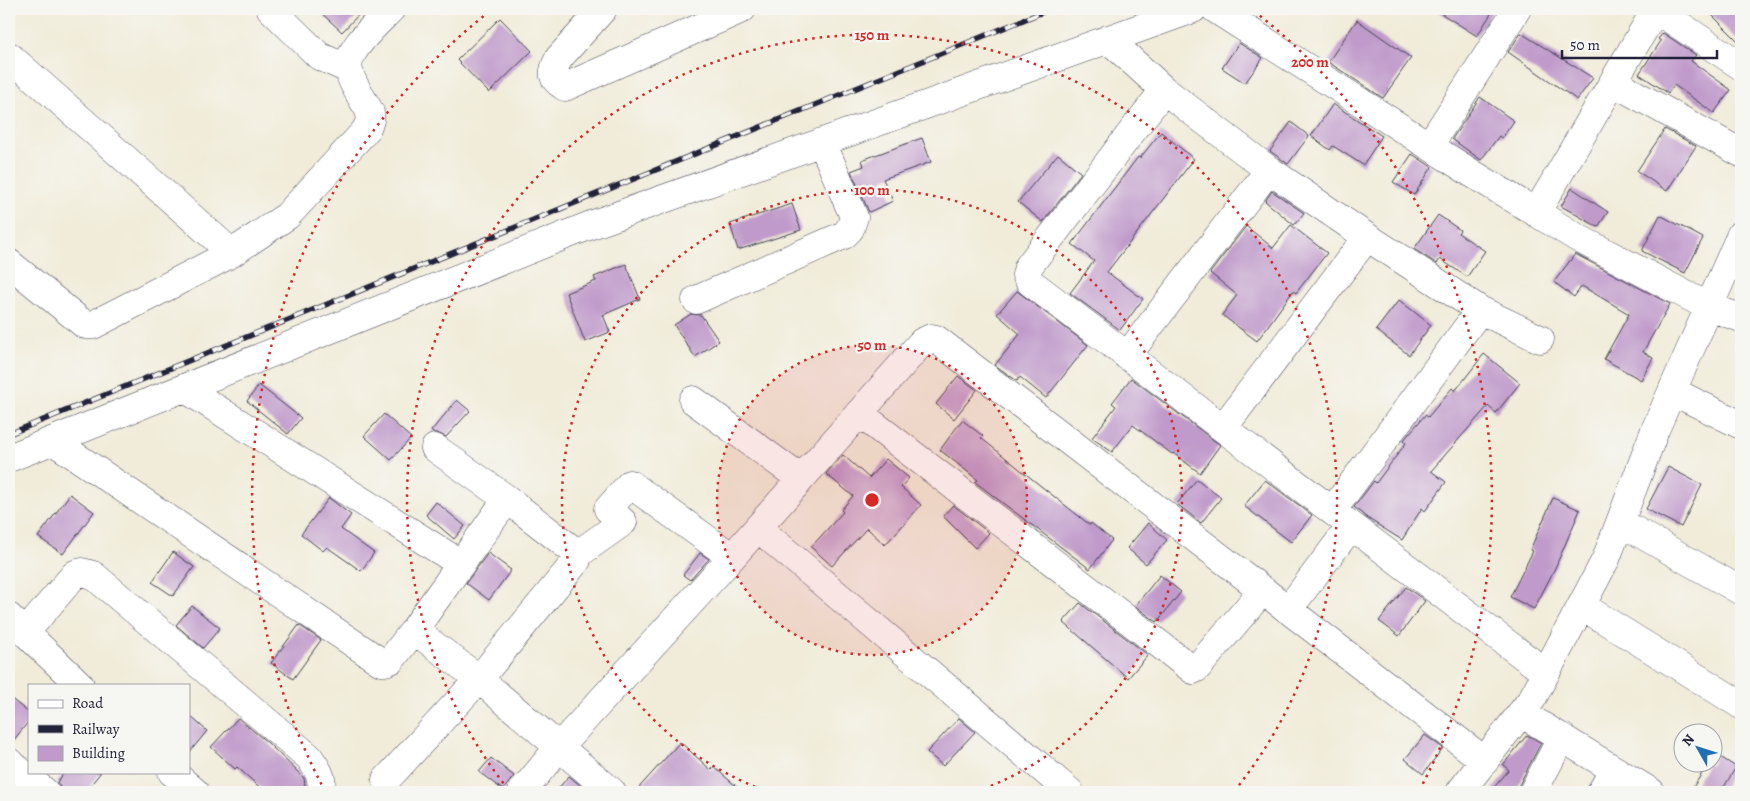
<svg xmlns="http://www.w3.org/2000/svg" width="1750" height="801" font-family="Alegreya,serif">
<style>
.building{fill:#bf9aca}
.lines{fill:none;stroke-linecap:round;stroke-linejoin:round}
.minor-casing{stroke:#414053;stroke-width:29}
.minor{stroke:#fff;stroke-width:28}
.rail-casing{stroke:#22223b;stroke-width:5.5}
.rail{stroke:#f6f6f2;stroke-width:4;stroke-dasharray:11;stroke-linecap:butt}
.ring{fill:none;stroke:#d62828;stroke-width:2.5;stroke-dasharray:2.5 5}
.centre{fill:#d62828;stroke:#f6f6f2;stroke-width:2.5}
.ring-label{font-size:15px;text-anchor:middle;font-weight:bold;fill:#d62828;stroke:#f6f6f2;stroke-width:4.5;stroke-linejoin:round;paint-order:stroke}
</style>
<rect width="100%" height="100%" fill="#f6f6f2"/>
<filter id="ink" filterUnits="userSpaceOnUse"><feTurbulence type="fractalNoise" baseFrequency=".02" numOctaves="2"/><feDisplacementMap in="SourceGraphic" scale="10" xChannelSelector="R" yChannelSelector="G"/><feConvolveMatrix kernelMatrix="1 2 1 2 8 2 1 2 1" color-interpolation-filters="sRGB"/></filter>
<filter id="wash" filterUnits="userSpaceOnUse"><feTurbulence type="fractalNoise" baseFrequency=".0096" numOctaves="4" result="noise"/><feDisplacementMap in="SourceGraphic" scale="20" xChannelSelector="R" yChannelSelector="G"/><feGaussianBlur stdDeviation="1.12" result="paint"/><feColorMatrix in="noise" values="0 0 0 0 0 0 0 0 0 0 0 0 0 0 0 0 0 1.4 0 .05"/><feComposite in="paint" operator="in"/></filter>
<g filter="url(#wash)">
<rect width="100%" height="100%" fill="#f1ecd9"/>
<g id="blocks">
<path class="building" d="M317,9H364L342,32Z
M1434,9H1494L1477,36Z
M1706,9H1741V44Z
M500,18L532,51L489,93L457,60Z
M1357,20L1411,58L1383,98L1328,62Z
M1521,33L1593,78L1577,100L1508,52Z
M1663,33L1696,55L1691,61L1731,90L1714,113L1674,85L1668,93L1639,74L1661,41L1658,39Z
M1239,43L1263,58L1245,83L1222,68Z
M1480,97L1514,121L1502,138L1499,136L1481,160L1452,139Z
M1333,104L1382,136L1363,165L1333,146L1330,150L1311,136Z
M1291,122L1309,136L1288,164L1270,151Z
M1665,129L1696,146L1667,191L1637,171Z
M1161,132L1194,159L1107,272L1143,299L1120,330L1070,293L1094,261L1072,244L1138,157L1140,158Z
M922,138L931,162L883,179L893,201L869,212L851,171L864,166L862,160Z
M1058,154L1081,173L1043,222L1018,202Z
M1412,154L1432,167L1414,195L1393,182Z
M1572,188L1608,212L1598,227L1561,206Z
M1272,191L1304,213L1294,225L1265,201Z
M792,204L801,230L738,250L730,224Z
M1438,215L1460,230L1458,233L1485,251L1467,277L1440,259L1437,264L1414,249Z
M1660,215L1703,238L1685,273L1642,251Z
M1291,225L1327,253L1296,293L1293,291L1257,341L1222,315L1237,295L1210,273L1246,226L1273,248Z
M1575,254L1670,304L1643,352L1653,358L1641,380L1604,359L1629,314L1582,286L1574,297L1554,282Z
M626,264L640,299L603,315L610,332L585,342L566,293L596,281L594,277Z
M1017,291L1088,345L1046,398L1020,377L1017,381L995,365L1020,334L997,314Z
M1399,300L1431,325L1409,355L1376,330Z
M691,314L701,315L719,341L695,357L674,325Z
M1484,354L1520,383L1496,413L1488,406L1431,471L1446,482L1425,511L1422,508L1402,540L1367,518L1354,507L1374,481L1376,483L1406,443L1403,441L1425,415L1428,417L1452,388L1455,391Z
M958,376L977,390L954,419L936,404Z
M1131,378L1220,445L1200,473L1173,453L1172,454L1133,425L1112,452L1092,438L1116,406L1112,403Z
M259,385L301,418L288,434L247,401Z
M457,400L470,411L446,437L437,433H433L431,431Z
M384,414L411,438L391,460L364,436Z
M962,420L983,436L981,438L1027,475L1090,525L1091,523L1112,540L1090,569L975,482L978,480L940,450Z
M843,455L869,478L886,459L909,478L901,487L921,505L885,545L867,528L832,566L811,547L843,512L841,510L853,496L826,474Z
M1668,467L1702,485L1681,527L1646,509Z
M1197,479L1221,498L1201,523L1177,504Z
M1265,480L1312,515L1291,542L1244,506Z
M70,494L94,512L63,554L38,537Z
M329,498L351,515L341,529L374,553L361,571L327,547L323,551L301,534Z
M1553,498L1580,510L1555,568L1534,609L1510,597L1533,551L1530,550Z
M436,502L465,526L454,539L426,515Z
M953,505L989,533L975,548L943,516Z
M1148,523L1167,540L1146,564L1127,548Z
M173,552L194,567L173,596L152,582Z
M488,553L511,570L489,600L466,583Z
M700,553L709,559L690,580L683,575Z
M1160,575L1181,592L1157,622L1135,606Z
M1406,587L1425,601L1399,636L1379,621Z
M1080,603L1148,655L1128,678L1063,622Z
M192,606L220,628L203,648L176,625Z
M299,625L321,640L293,679L271,663Z
M9,697L29,713V721L9,746Z
M189,715L207,731L189,753Z
M238,718L268,743L304,778L306,792H265L237,767L235,769L211,747Z
M959,718L975,732L943,766L927,752Z
M1425,735L1443,748L1423,774L1405,759Z
M1527,735L1541,743L1519,785L1517,792H1490L1509,770L1503,765Z
M680,742L711,770L714,767L743,792H635Z
M1714,753L1736,767L1721,792H1690L1708,764H1712Z
M491,758L514,776L503,790L479,772Z
M65,772H101L85,792H60V787L57,782Z
M569,776L588,792H555Z"/>
</g>
</g>
<g filter="url(#ink)">
<use href="#blocks" fill-opacity="0" stroke="#414053" stroke-width="1"/>
<g class="lines">
<defs>
<path id="minor" d="M271,9L319,56L348,69
M603,9L559,58C551,73 551,79 565,87L742,9
M1215,9L1473,174L1576,237L1709,307L1741,318
M1655,9L1741,66
M1108,39L1164,90L1269,170L1367,237L1480,310L1540,339
M9,56L232,253
M1613,82L1741,153
M1164,90L1028,267L1026,275L1030,282L1546,673
M1429,146L1517,9
M1536,213L1656,9
M9,263L85,325H93L232,253L287,216L366,130L370,120V112C363,99 352,85 349,71C344,51 379,22 391,9
M696,300L844,235L850,229L854,217L822,142
M1127,356L1269,170
M184,388L461,564
M1672,391L1741,425
M693,400L801,479
M859,413L1193,670L1197,668L1263,590
M1223,428L1367,237
M53,441L381,662H385L391,660L414,630L507,499
M9,458L591,225L1193,9
M1332,511L1480,310
M1620,522L1741,591
M758,528L1070,792
M578,554L623,522L608,509L630,484L732,557
M1582,606L1741,705
M1288,610L1351,526
M9,617L80,685
M414,630L479,679L612,792
M25,633L75,574L82,572L93,575L309,757C317,768 324,778 321,792
M1521,713L1651,792
M9,762L45,792
M172,772L195,792
M386,780L479,679L577,560L578,554L507,499L435,448
M522,792L559,747L732,557L922,342L931,338L936,339L1485,761
M1460,792L1532,699L1606,559L1655,430L1741,234
M1533,792L1562,737
M1601,792L1614,770"/>
</defs>
<use href="#minor" class="minor-casing"/>
<use href="#minor" class="minor"/>
<defs>
<path id="rail" d="M9,434L1050,9"/>
</defs>
<use href="#rail" class="rail-casing"/>
<use href="#rail" class="rail"/>
</g>
</g>
<circle cx="872" cy="500" r="155" fill="#d62828" fill-opacity=".12"/>
<g class="ring">
<circle cx="872" cy="500" r="155"/>
<path d="M769 792A310 310 0 1 1 975 792"/>
<path d="M508 789A465 465 0 1 1 1236 789"/>
<path d="M325 791A620 620 0 0 1 490 11M1254 11A620 620 0 0 1 1419 791"/>
</g>
<circle cx="872" cy="500" r="8" class="centre"/>
<g class="ring-label">
<text x="872" y="40">150 m</text>
<text x="1310" y="67">200 m</text>
<text x="872" y="195">100 m</text>
<text x="872" y="350">50 m</text>
</g>
<rect width="1750" height="801" fill="none" stroke="#f6f6f2" stroke-width="30"/>
<rect x="28" y="684" width="162" height="90" fill="#f6f6f2" stroke="#a1a1a9"/>
<rect x="38" y="700" width="25" height="8" fill="#ffffff" stroke="#a1a1a9"/>
<text x="72" y="708" font-size="15" fill="#22223b">Road</text>
<rect x="38" y="725" width="25" height="8" fill="#22223b" stroke="#a1a1a9"/>
<text x="72" y="734" font-size="15" fill="#22223b">Railway</text>
<rect x="38" y="746" width="25" height="15" fill="#bf9aca" stroke="#a1a1a9"/>
<text x="72" y="758" font-size="15" fill="#22223b">Building</text>
<g transform="translate(1698 748) rotate(309)"><circle r="24" fill="#f6f6f2" stroke="#a1a1a9"/>
<path d="M0-4L9 19L0 12L-9 19Z" fill="#1f6fb2"/>
<text y="-8" font-size="14" font-weight="bold" text-anchor="middle" fill="#22223b">N</text>
</g>
<path d="M1562 50v8h155v-8" fill="none" stroke="#22223b" stroke-width="2.5"/>
<text x="1570" y="50" font-size="15" fill="#22223b" stroke="#f6f6f2" stroke-width="4" paint-order="stroke">50 m</text>
</svg>
